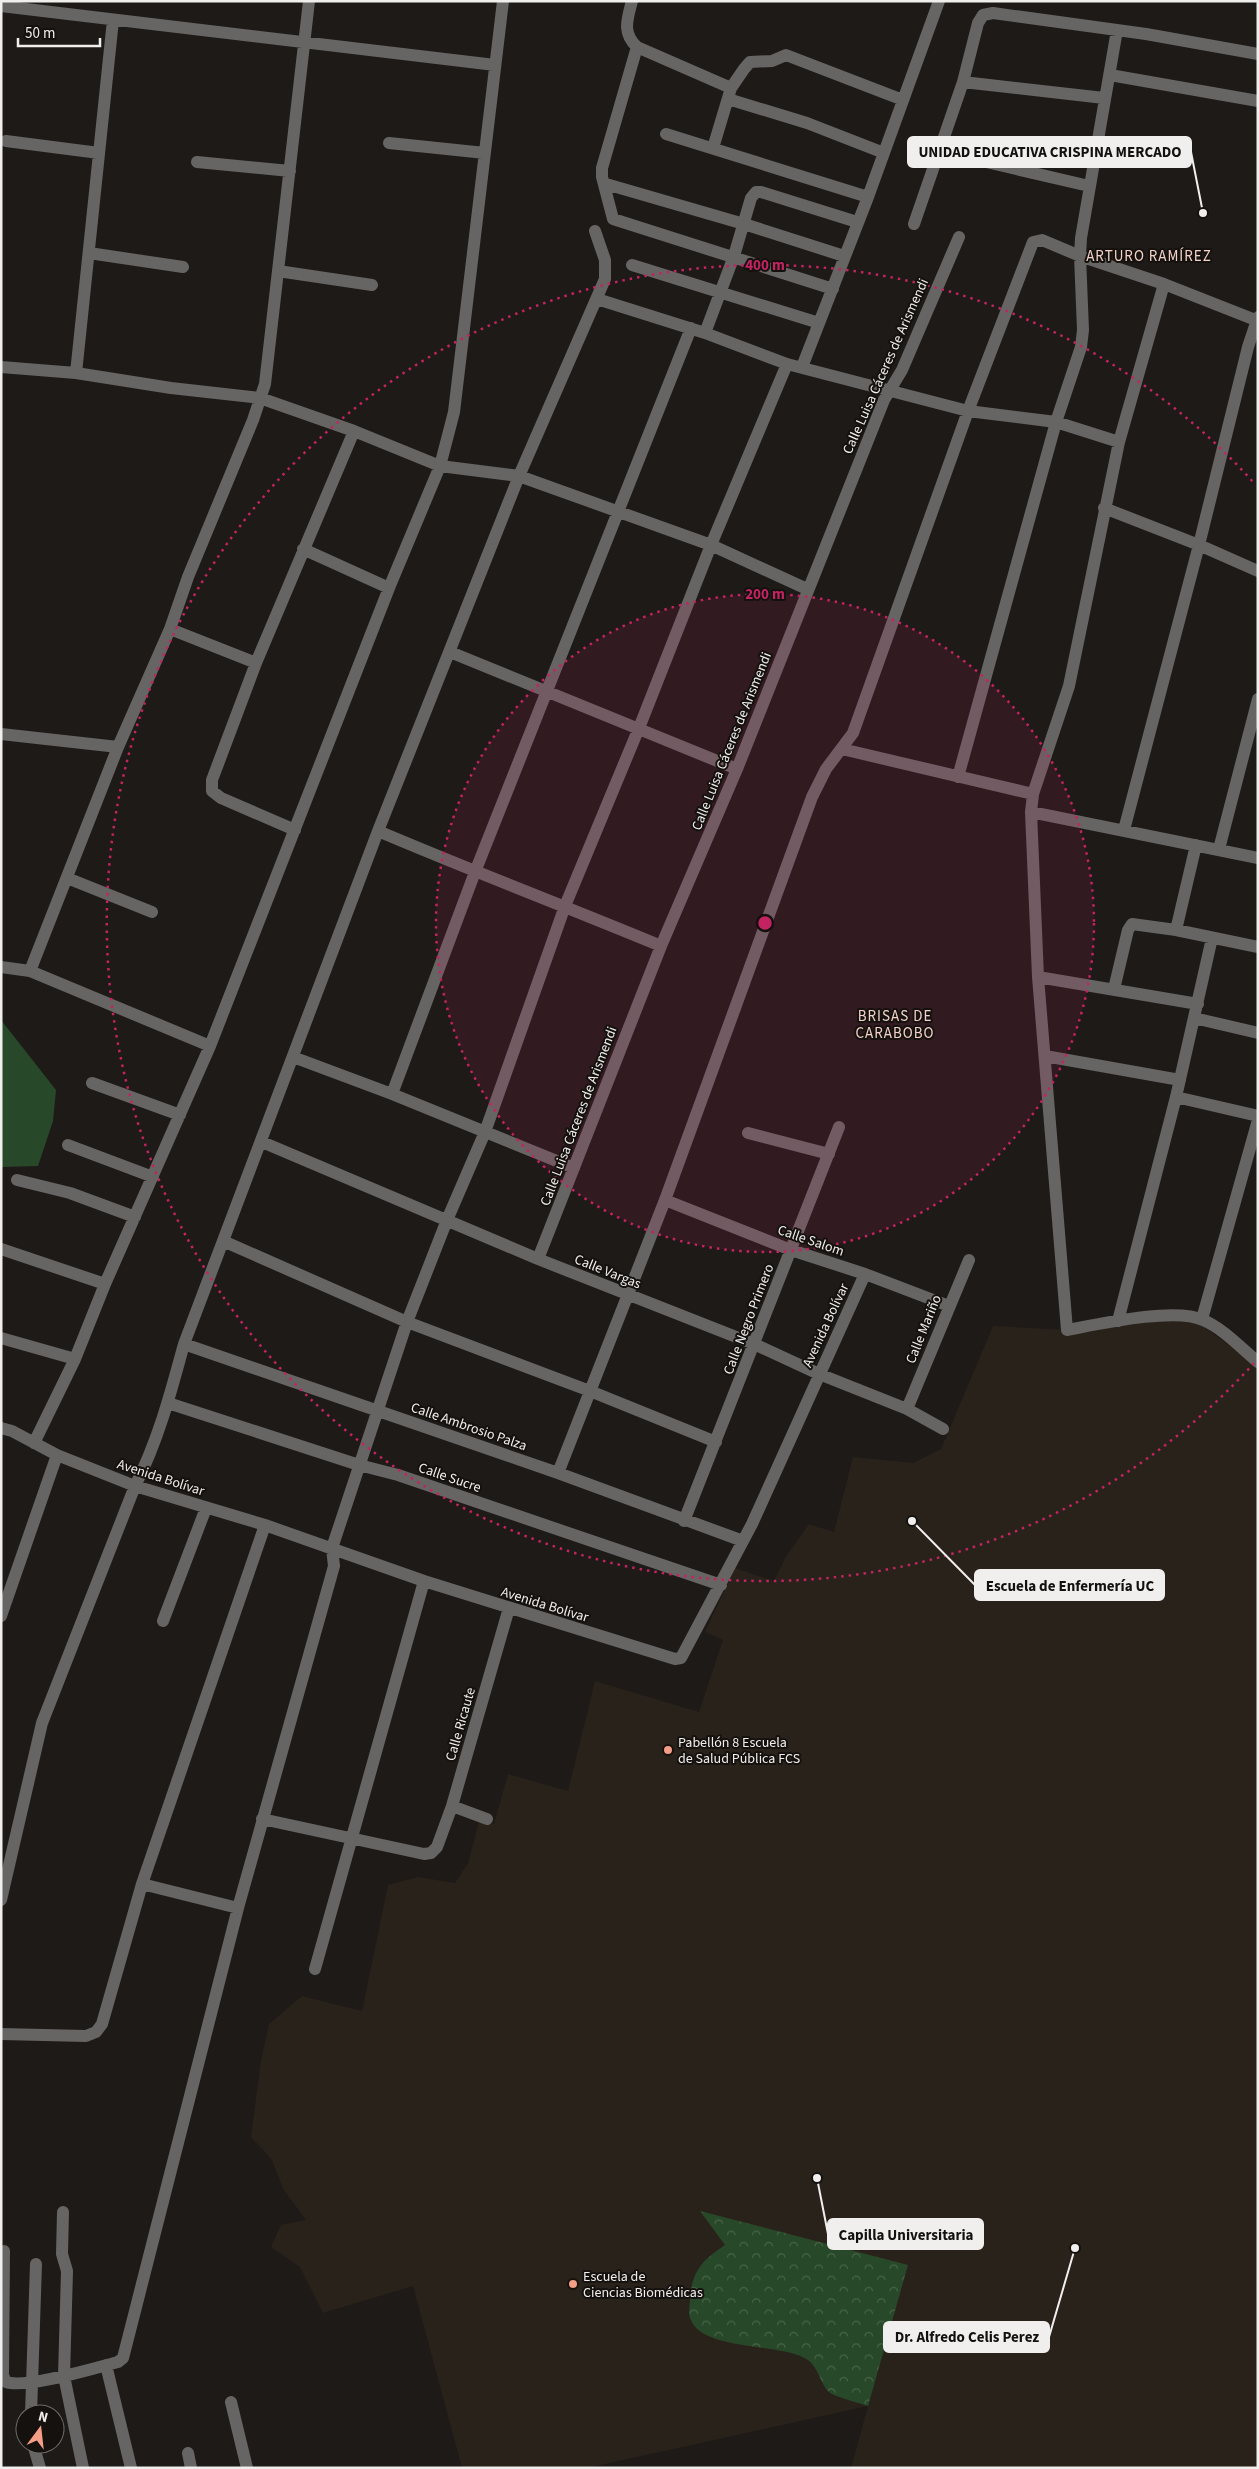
<svg xmlns="http://www.w3.org/2000/svg" width="1259" height="2469" font-family="'Source Sans 3',sans-serif">
<style>
.built{fill:#29221a}
.green{fill:#284929}
.forest{fill:url(#forest-crowns)}
.lines{fill:none;stroke-linecap:round;stroke-linejoin:round}
.minor{stroke:#676464;stroke-width:12}
.ring{fill:none;stroke:#c42362;stroke-width:2.5;stroke-dasharray:2.5 5}
.poi-dot{fill:#f49e87;stroke:#14110e;stroke-width:2}
.labels{text-anchor:middle;stroke-width:4;stroke-linejoin:round;paint-order:stroke}
.street-label{font-size:14px;fill:#f1efed;stroke:#14110e}
.poi-label{font-size:14px;fill:#f1efed;stroke:#14110e;text-anchor:start}
.neighbourhood-label{font-size:15px;letter-spacing:1px;fill:#f4d2c9;stroke:#14110e}
.centre{fill:#c42362;stroke:#14110e;stroke-width:2.5}
.ring-label{font-size:15px;text-anchor:middle;font-weight:bold;fill:#c42362;stroke:#14110e;stroke-width:4;stroke-linejoin:round;paint-order:stroke}
.leader{fill:none;stroke:#f1efed;stroke-width:2}
.callout-dot{fill:#f1efed;stroke:#14110e;stroke-width:2}
.callout{fill:#f1efed;stroke:#f1efed;stroke-width:2}
.callout-label{font-size:15px;text-anchor:middle;font-weight:bold;fill:#111}
</style>
<defs>
<pattern id="forest-crowns" width="20" height="18" patternUnits="userSpaceOnUse" patternTransform="scale(1.25)"><rect width="20" height="18" fill="#284929"/><path d="M2 6a3 3 0 1 1 6 0M12 15a3 3 0 1 1 6 0" fill="none" stroke="#486448"/></pattern>
</defs>
<rect width="100%" height="100%" fill="#1d1a17"/>
<path class="built" d="M1162,1316L1200,1324L1258,1366V2468H851L868,2406L587,2468H462L413,2286L323,2313L300,2267L271,2247L281,2225L306,2220L283,2189L272,2160L251,2137L261,2060L269,2024L302,1996L362,2011L388,1885L418,1877L455,1883L468,1863L480,1818L494,1824L508,1774L568,1791L595,1681L699,1712L723,1640L705,1632L735,1568L774,1581L785,1558L809,1524L834,1532L853,1457L913,1463L941,1449L993,1326L1067,1330Z"/>
<path class="green" d="M1,1020L56,1090L53,1121L38,1166L1,1167Z"/>
<path class="forest" d="M700,2211L908,2265L868,2406C860,2403 835,2397 829,2392C821,2385 818,2367 808,2360C782,2342 701,2352 690,2318C688,2313 690,2305 690,2299C692,2270 703,2260 725,2245Z"/>
<g class="lines">
<path class="minor" d="M632,1C627,20 622,33 637,47L731,88
M1,6L495,65
M637,47L602,168V177L613,219L833,289
M1110,75L1258,101
M963,82L1104,98
M728,99L807,123L884,153
M666,134L868,197
M6,141L99,153
M389,143L485,153
M713,148L731,88L744,69L750,62L772,61L786,55L903,100
M939,151L1089,186
M197,162L290,171
M606,184L744,224L844,256
M914,224L963,82L978,23L983,15L993,13L1146,34L1258,54
M89,253L183,267
M632,265L819,323
M278,271L372,285
M597,299L705,333L787,364L968,411L1056,422L1119,442
M705,333L734,256L751,198L756,192H761L857,222
M1,367L76,373L171,388L260,398L354,431L440,466L519,476L711,545L807,589
M802,367L868,197L939,1
M76,373L113,20
M1104,508L1199,545L1258,571
M303,549L389,588
M170,629L256,663
M450,652L737,769
M1,734L118,747
M842,749L1033,794
M958,777L1056,422L1081,347L1083,330L1080,256L1081,238L1117,30
M1031,812L1033,794L1069,686L1119,442L1164,284
M295,830L221,798L212,791V780L256,663L354,431
M1124,830L1199,545L1248,347L1258,317
M378,831C472,871 567,907 661,946
M1219,849L1258,699
M1258,858L1031,812L1038,977L1067,1330C1099,1324 1175,1307 1203,1320C1224,1329 1241,1348 1258,1362
M67,878L152,912
M1176,930L1196,845
M1,967L30,971L210,1046
M30,971L118,747L170,629L188,577L253,420L265,384L309,1
M1038,977L1198,1004
M1114,989L1128,930L1132,924L1176,930L1258,947
M1194,1018L1258,1033
M1045,1056L1180,1080
M293,1057L392,1094L574,1168
M92,1083L180,1115
M392,1094L475,872L691,328
M1176,1097L1258,1116
M748,1133L829,1154
M262,1142L538,1259L754,1344L819,1374L907,1409L943,1429
M68,1145L153,1177
M17,1180L70,1193L135,1217
M665,1200L791,1250L865,1274L949,1306
M223,1241L407,1322L590,1391L716,1442
M1,1249L105,1284
M538,1259L661,946L737,769L884,400L902,370L959,237
M1202,1319L1258,1120
M1118,1321L1176,1097L1212,938
M1,1338L75,1359
M184,1344L558,1473L743,1541
M168,1403L359,1465L398,1475L721,1585
M907,1409L969,1260
M1,1428L12,1431L57,1455L135,1486L265,1525L424,1581L675,1659L681,1658L752,1524L865,1274
M34,1443L75,1359L105,1284L210,1046L389,588L440,466L454,412L503,1
M558,1473L665,1200L812,797L826,769L853,733L968,411L1033,242L1042,240L1080,256L1164,284L1258,321
M684,1521L839,1127
M1,1616L57,1455
M163,1621L206,1508
M452,1806L487,1819
M262,1819L424,1854L431,1853L437,1847L452,1806L509,1608
M142,1884L238,1908
M1,1900L42,1723L135,1486C158,1441 171,1392 184,1344L378,831L519,476L605,279V260L595,231
M315,1969L424,1581
M1,2034L86,2036L96,2032L102,2024L142,1884L265,1525
M63,2212L62,2254L67,2271L64,2376L83,2468
M4,2251L3,2375L6,2382C26,2389 95,2368 118,2362L123,2358L238,1908L334,1566L332,1548L407,1322L447,1220L485,1132L565,906L641,723L711,545L787,364
M106,2365L131,2468
M231,2402L247,2468
M31,2414L36,2264
M33,2444L40,2468
M188,2453L191,2468"/>
</g>
<circle cx="765" cy="923" r="329" fill="#c42362" fill-opacity=".12"/>
<g class="ring">
<circle cx="765" cy="923" r="329"/>
<path d="M1254 1363A658 658 0 1 1 1254 483"/>
</g>
<g class="poi-dot">
<circle cx="668" cy="1750" r="5"/>
<circle cx="573" cy="2284" r="5"/>
</g>
<g class="labels">
<g class="street-label">
<text transform="translate(885 366) rotate(-66)" y="5">Calle Luisa Cáceres de Arismendi</text>
<text transform="translate(731 741) rotate(-68)" y="5">Calle Luisa Cáceres de Arismendi</text>
<text transform="translate(578 1116) rotate(-69)" y="5">Calle Luisa Cáceres de Arismendi</text>
<text transform="translate(811 1240) rotate(19)" y="5">Calle Salom</text>
<text transform="translate(608 1271) rotate(22)" y="5">Calle Vargas</text>
<text transform="translate(748 1319) rotate(-69)" y="5">Calle Negro Primero</text>
<text transform="translate(825 1325) rotate(-65)" y="5">Avenida Bolívar</text>
<text transform="translate(923 1329) rotate(-68)" y="5">Calle Mariño</text>
<text transform="translate(469 1426) rotate(19)" y="5">Calle Ambrosio Palza</text>
<text transform="translate(161 1477) rotate(18)" y="5">Avenida Bolívar</text>
<text transform="translate(450 1477) rotate(19)" y="5">Calle Sucre</text>
<text transform="translate(545 1604) rotate(17)" y="5">Avenida Bolívar</text>
<text transform="translate(460 1724) rotate(-74)" y="5">Calle Ricaute</text>
</g>
<g class="poi-label">
<text x="678" y="1747">Pabellón 8 Escuela<tspan x="678" dy="16">de Salud Pública FCS</tspan></text>
<text x="583" y="2281">Escuela de<tspan x="583" dy="16">Ciencias Biomédicas</tspan></text>
</g>
<g class="neighbourhood-label">
<text x="1149" y="261">ARTURO RAMÍREZ</text>
<text x="895" y="1021">BRISAS DE<tspan x="895" dy="17">CARABOBO</tspan></text>
</g>
</g>
<circle cx="765" cy="923" r="8" class="centre"/>
<g class="ring-label">
<text x="765" y="270">400 m</text>
<text x="765" y="599">200 m</text>
</g>
<path class="leader" d="M1203 213L1191 152M912 1521L975 1585M817 2178L828 2234M1075 2248L1049 2337"/>
<g class="callout-dot">
<circle cx="1203" cy="213" r="5"/>
<circle cx="912" cy="1521" r="5"/>
<circle cx="817" cy="2178" r="5"/>
<circle cx="1075" cy="2248" r="5"/>
</g>
<g class="callout">
<rect x="908" y="137" width="283" height="30" rx="5"/>
<rect x="975" y="1570" width="189" height="30" rx="5"/>
<rect x="828" y="2219" width="155" height="30" rx="5"/>
<rect x="884" y="2322" width="165" height="30" rx="5"/>
</g>
<g class="callout-label">
<text x="1050" y="157">UNIDAD EDUCATIVA CRISPINA MERCADO</text>
<text x="1070" y="1591">Escuela de Enfermería UC</text>
<text x="906" y="2240">Capilla Universitaria</text>
<text x="967" y="2342">Dr. Alfredo Celis Perez</text>
</g>
<rect width="1259" height="2469" fill="none" stroke="#f1efed" stroke-width="5"/>
<g transform="translate(40 2429) rotate(15)"><circle r="24" fill="#14110e" stroke="#6c6a67"/>
<path d="M0-4L9 19L0 12L-9 19Z" fill="#f49e87"/>
<text y="-8" font-size="14" font-weight="bold" text-anchor="middle" fill="#f1efed">N</text>
</g>
<path d="M18 38v8h82v-8" fill="none" stroke="#f1efed" stroke-width="2.5"/>
<text x="25" y="38" font-size="15" fill="#f1efed" stroke="#14110e" stroke-width="4" paint-order="stroke">50 m</text>
</svg>
